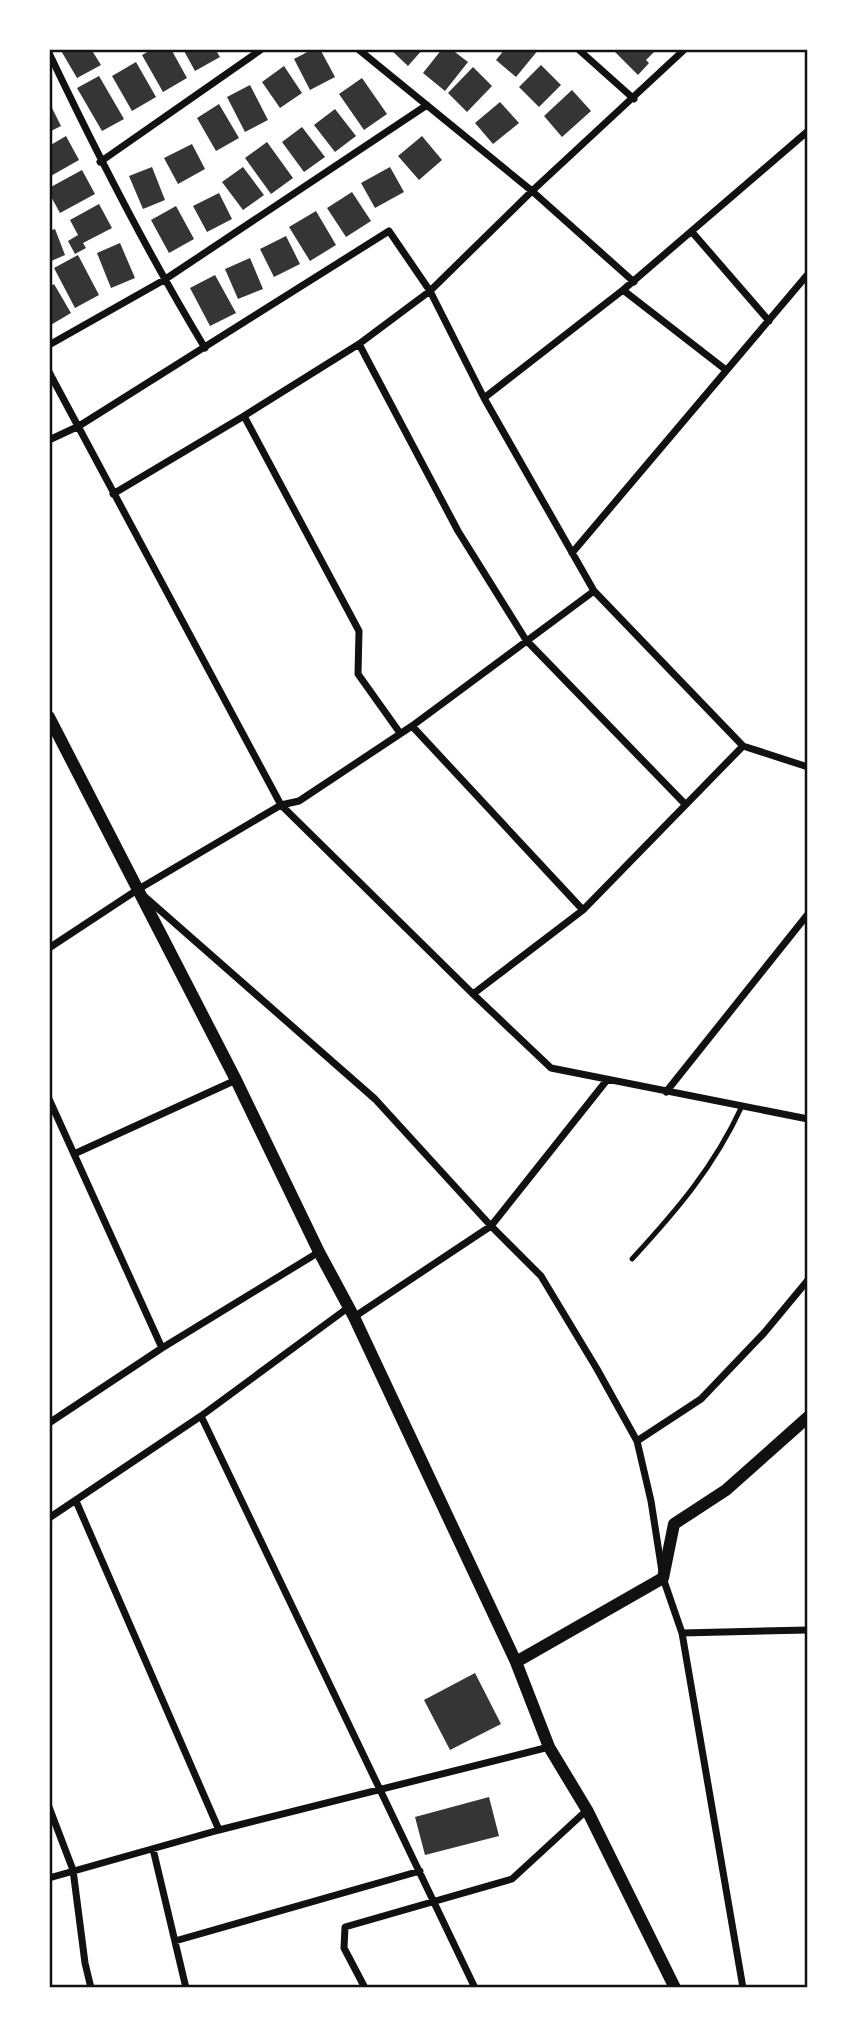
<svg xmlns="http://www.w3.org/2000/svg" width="857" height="2037" font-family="Arial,sans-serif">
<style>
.building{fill:#353535}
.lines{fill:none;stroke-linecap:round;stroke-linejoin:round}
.service{stroke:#111;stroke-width:5}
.minor{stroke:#111;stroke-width:7}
.tertiary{stroke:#111;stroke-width:12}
.neatline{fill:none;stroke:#111;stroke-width:2.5}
</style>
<rect width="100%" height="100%" fill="#fff"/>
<path class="building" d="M60,49H91L101,65L77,78Z
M153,49H171L187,78L163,92L142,55Z
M183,49H215L220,57L195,71Z
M313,49H320L335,77L310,90L294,59Z
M390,49H423L408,66Z
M442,49H451L468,62L445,91L423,73Z
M505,49H539L516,77L496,60Z
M616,49H657L646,60L649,63L638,75L614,51Z
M136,62L156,97L132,111L112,76Z
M541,65L561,85L539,107L519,87Z
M284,66L302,93L280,108L262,82Z
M473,67L492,86L467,112L448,93Z
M99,76L124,119L102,131L77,88Z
M362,78L387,114L364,130L339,94Z
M250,85L268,120L245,132L227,97Z
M572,90L591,111L562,137L544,116Z
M49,102L61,126L49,132Z
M500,102L519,123L493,144L475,123Z
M219,104L239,138L216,151L197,118Z
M335,109L356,136L335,152L314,125Z
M302,127L325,157L304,172L282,142Z
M66,136L79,160L49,177V146Z
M422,136L442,160L419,180L398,156Z
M267,142L293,178L271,194L245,158Z
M192,144L205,169L178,184L164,158Z
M152,167L165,200L143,209L129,176Z
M243,167L264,195L243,210L222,182Z
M390,167L404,192L375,208L361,183Z
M82,170L95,194L60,213L49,193V188Z
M352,192L371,221L346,237L327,208Z
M219,193L232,219L207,232L193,206Z
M99,204L112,228L83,243L86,248L75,254L68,241L78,235L70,220Z
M176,206L194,239L169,253L151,220Z
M316,211L336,245L310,261L289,227Z
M55,229L65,255L49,262V231Z
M286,236L300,264L274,277L260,249Z
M120,243L135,278L111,288L97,253Z
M78,255L99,295L75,308L54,268Z
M250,258L263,289L238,299L225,269Z
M215,275L236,313L210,326L190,288Z
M54,284L71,313L49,326V287Z
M475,1673L501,1724L450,1750L424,1700Z
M489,1797L499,1836L425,1855L415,1817Z"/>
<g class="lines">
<path class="service" d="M632,1259C677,1210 714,1167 742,1106"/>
<path class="minor" d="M358,49L532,191L634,282
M578,49L634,99
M49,53C97,154 147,252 205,348
M100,162L262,49
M692,232L769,321
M623,290L726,370
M359,344L458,531L526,640L685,804
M49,345L164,280L427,105
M49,372L281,805L473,994L551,1068L808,1119
M484,398L623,290L808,131
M244,416L359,631L358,674L400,733
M49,440L79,426L389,231L430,291L484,398L594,591L743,746L808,767
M113,494L244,416L359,344L430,291L532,191L685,49
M572,553L808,274
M412,726L583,910
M145,897L375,1099L491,1226L541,1276L597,1369L637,1441L651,1501L663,1578L682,1633L743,1988
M49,948L137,890L281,805L299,801L412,726L594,591
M473,994L583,910L743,746
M666,1092L808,914
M49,1099L162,1348
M74,1154L236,1080
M354,1317L491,1226L607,1080
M201,1416L475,1988
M49,1423L162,1348L319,1252
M637,1441L701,1399L764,1333L808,1280
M76,1501L219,1830
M49,1518L201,1416L349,1307
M682,1633L808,1630
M49,1807L73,1870L85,1963L91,1988
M153,1849L186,1988
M49,1878L219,1830L549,1747
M175,1941L420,1871
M365,1988L344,1948L345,1927L512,1879L587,1810"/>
<path class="tertiary" d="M49,717L236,1080L319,1252L354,1317L516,1662L549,1747L587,1810L675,1988
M516,1662L663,1578L674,1524L726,1490L808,1417"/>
</g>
<rect width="857" height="2037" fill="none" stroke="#ffffff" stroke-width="102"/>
<rect x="51" y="51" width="755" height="1935" class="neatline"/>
</svg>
